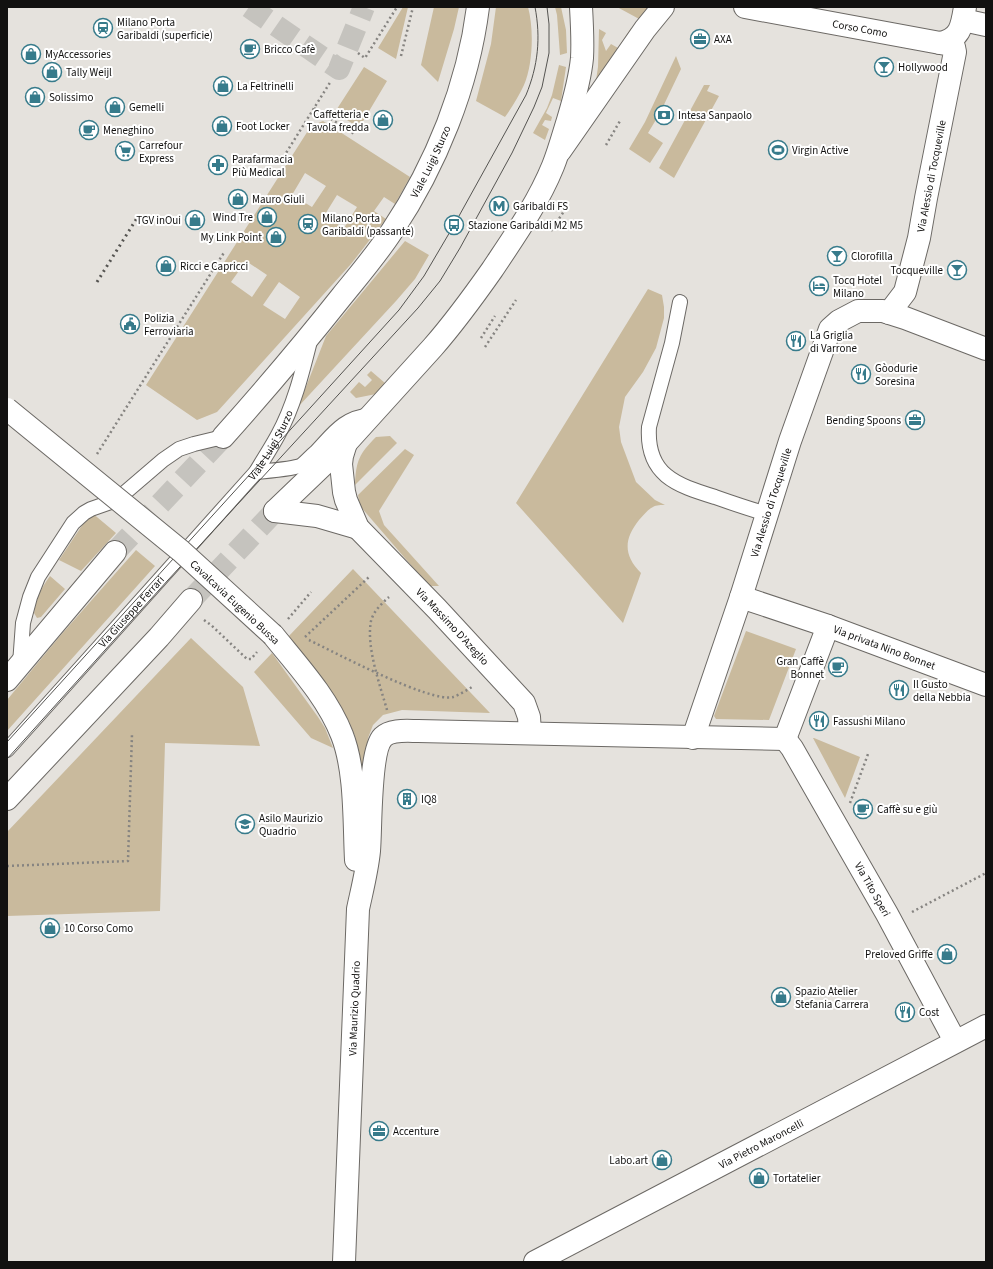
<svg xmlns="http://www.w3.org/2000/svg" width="993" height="1269" font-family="'Source Sans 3',sans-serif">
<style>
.green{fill:#c9ba9d;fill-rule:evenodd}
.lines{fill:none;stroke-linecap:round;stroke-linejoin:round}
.street-tunnel{stroke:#c5c3be;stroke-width:22;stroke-dasharray:22 11;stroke-linecap:butt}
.secondary-tunnel{stroke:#c5c3be;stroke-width:22;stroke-dasharray:22 11;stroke-linecap:butt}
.lane-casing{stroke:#6c6965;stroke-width:16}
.street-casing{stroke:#6c6965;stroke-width:24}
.secondary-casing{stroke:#6c6965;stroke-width:24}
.path{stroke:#868481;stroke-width:2.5;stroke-dasharray:2 3;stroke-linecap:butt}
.lane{stroke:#fff;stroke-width:14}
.street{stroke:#fff;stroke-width:22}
.secondary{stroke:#fff;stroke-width:22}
.tram{stroke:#555451;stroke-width:1}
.rail{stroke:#555451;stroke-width:3;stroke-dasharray:2 4;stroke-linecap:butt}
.street-bridge-casing{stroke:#6c6965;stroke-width:24;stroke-linecap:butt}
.street-bridge{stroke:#fff;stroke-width:22}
.labels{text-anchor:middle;stroke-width:4;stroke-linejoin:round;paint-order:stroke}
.poi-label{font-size:11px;fill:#121110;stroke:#fff;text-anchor:start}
.street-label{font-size:11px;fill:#121110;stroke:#fff}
</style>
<rect width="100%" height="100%" fill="#e5e2dd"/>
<path class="green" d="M403,7H408L396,59L378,48Z
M434,7H459L454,29L438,82L421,65Z
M496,7H528C534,29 533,64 524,85C519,96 512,107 505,117L476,101L491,44Z
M555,7H561L566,30L567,53L560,55L557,15Z
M617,7H651L641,20Z
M631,28L636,30L594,94L598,67L599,29L606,33L602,40L606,51L611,44L618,48Z
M676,56L681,69L660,113L648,133L663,143L650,163L629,149L645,122Z
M559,65L566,67L561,101L553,98L546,113L552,117L551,121L545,120L542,125L549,129L545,140L533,133L547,108L552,95Z
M364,67L387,81L359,128L335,112Z
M704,85H710L707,91L719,96L674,178L659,168Z
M323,121L410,177L395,204L384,197L374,211L386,219L351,264L217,412L197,420L146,385L311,126ZM305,173L326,186L312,207L292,195ZM337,195L357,207L344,228L324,216ZM246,261L267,275L252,297L231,282ZM279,282L300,297L285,319L263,305Z
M405,241L429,255L415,279L396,301L298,407L326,336Z
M648,289L662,295L664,307V318L656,348L643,372L625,397L619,427L621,442L636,482L655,500L665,505C662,505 656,505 653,507C648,509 643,516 639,520C624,539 623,555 641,573L623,623L516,503Z
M371,371L385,383L376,394L356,398L350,392L359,382L365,387L372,380L367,375Z
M390,436L397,443L355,485C356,461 359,454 376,437Z
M405,449L414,455L379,511L384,525L439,586H429L360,506L358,495Z
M91,512L116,533L81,571L59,560Z
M136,550L155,566L7,731V700L60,636Z
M353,569L490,713L402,710L383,715L373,725L368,738L366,756L361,768L355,736L348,720L336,701L288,637Z
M50,576L65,589L41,617L37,618L34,613C36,599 41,588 50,576Z
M746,631L796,649L769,720L716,719L714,716Z
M191,638L243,687L260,746L165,743L160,911L7,916V832Z
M272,653L318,717L325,728L333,748L311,738L254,672Z
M814,738L860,757L845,798L813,738Z"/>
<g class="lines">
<path class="street-tunnel" d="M249,7L339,69L364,7"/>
<path class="secondary-tunnel" d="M115,552L223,437
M191,600L275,511"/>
<defs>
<g id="lane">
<path d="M680,302L672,343L649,427C646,475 676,485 715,497C732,503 750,509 767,514"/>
<path d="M256,472C266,471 295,469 302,465C307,461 311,456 316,452C334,433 343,418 371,415"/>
<path d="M20,664L23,623L30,597L38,577L73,523L84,513L91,509L111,502L121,496L163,460L179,449L194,444L223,437"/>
<path id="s1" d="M7,750L256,472C263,460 271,448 278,435C294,406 302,373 310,341"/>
</g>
<g id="street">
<path id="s2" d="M745,7L951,45L954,47L955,52L926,198L919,238L905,292L889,313"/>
<path d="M963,20L986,25"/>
<path d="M940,43C961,39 962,25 965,7"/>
<path d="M560,151L645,29L663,7"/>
<path id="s3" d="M346,443L342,456L341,464L344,492L346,500L358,528L437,609L524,703L529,717L530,733"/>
<path d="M275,511L317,516L358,528"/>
<path id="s4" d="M741,597L828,626L986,685"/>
<path d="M273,635C298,666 327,697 342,735C356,771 354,821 356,860"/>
<path id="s5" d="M693,738L741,597L790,441L830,329L839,321L858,311H883L905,318L986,349"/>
<path id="s6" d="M785,739L792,748L887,914L955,1041"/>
<path d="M785,739L828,626"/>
<path id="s7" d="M344,1262L358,909C362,890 367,871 369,851C371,829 369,751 383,737C391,729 408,731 418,731L785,739"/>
<path id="s8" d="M535,1262L986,1026"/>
</g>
<g id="secondary">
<path id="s9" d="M223,437C264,391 304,344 342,296C359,275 377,254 392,231C436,165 468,86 478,7"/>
<path d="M275,511L346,443L433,347C454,323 473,297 492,270C514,237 538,203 553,166C559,151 563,136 568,120C574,100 580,79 582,58C583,41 582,24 581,7"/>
<path d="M7,680L115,552"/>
<path d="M7,799L159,637L191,600"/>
</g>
</defs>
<use href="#lane" class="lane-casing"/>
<use href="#street" class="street-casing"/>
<use href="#secondary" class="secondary-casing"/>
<path class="path" d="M358,53L365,58L397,7
M401,56L413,7
M314,108L356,135
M606,145L620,121
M281,161L331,81
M551,231L566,208
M481,338L495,316
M485,347L516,300
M97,454L225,251
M288,619L311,592
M204,620L211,625L247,659H251L257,652
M305,637L369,577
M309,640C334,652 430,703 453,697C459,695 467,690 472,687
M387,710C380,685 366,647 371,621C373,612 382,603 389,597
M850,803L868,754
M7,866L128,861L132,734
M912,912L986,873"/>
<use href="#lane" class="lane"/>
<use href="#street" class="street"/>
<use href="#secondary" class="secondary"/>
<path class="tram" d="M7,742L399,310L424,276L454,225L526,95C538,66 541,38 535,7
M7,759L168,580L418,308L440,281L460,248L512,153L534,107L542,87L549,53V24L547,7"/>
<path class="rail" d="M97,282L137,218"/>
<defs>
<path id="street-bridge" d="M7,409L181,551L273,635"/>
</defs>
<use href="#street-bridge" class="street-bridge-casing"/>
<use href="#street-bridge" class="street-bridge"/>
</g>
<defs>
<symbol id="station-ring" viewBox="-11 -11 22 22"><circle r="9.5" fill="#fff" stroke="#377b8b" stroke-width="1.5"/><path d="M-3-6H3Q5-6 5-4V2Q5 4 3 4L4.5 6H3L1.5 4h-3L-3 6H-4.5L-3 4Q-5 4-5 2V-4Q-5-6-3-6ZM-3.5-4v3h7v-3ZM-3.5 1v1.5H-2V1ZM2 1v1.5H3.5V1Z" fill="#377b8b"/></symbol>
<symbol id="office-ring" viewBox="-11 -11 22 22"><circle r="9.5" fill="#fff" stroke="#377b8b" stroke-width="1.5"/><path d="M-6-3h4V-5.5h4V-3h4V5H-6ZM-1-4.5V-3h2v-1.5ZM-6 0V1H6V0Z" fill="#377b8b"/></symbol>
<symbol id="cafe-ring" viewBox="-11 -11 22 22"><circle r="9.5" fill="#fff" stroke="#377b8b" stroke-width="1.5"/><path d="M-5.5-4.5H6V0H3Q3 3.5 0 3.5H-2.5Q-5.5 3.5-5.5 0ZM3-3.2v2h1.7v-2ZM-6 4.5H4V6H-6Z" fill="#377b8b"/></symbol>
<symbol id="shop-ring" viewBox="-11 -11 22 22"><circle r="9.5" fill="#fff" stroke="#377b8b" stroke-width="1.5"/><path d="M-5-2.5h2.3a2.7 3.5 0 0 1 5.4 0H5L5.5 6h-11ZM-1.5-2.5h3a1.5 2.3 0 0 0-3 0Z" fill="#377b8b"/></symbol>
<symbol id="bar-ring" viewBox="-11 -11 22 22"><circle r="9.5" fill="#fff" stroke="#377b8b" stroke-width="1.5"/><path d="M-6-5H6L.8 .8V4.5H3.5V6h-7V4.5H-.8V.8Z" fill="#377b8b"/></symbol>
<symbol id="bank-ring" viewBox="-11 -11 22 22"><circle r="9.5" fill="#fff" stroke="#377b8b" stroke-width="1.5"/><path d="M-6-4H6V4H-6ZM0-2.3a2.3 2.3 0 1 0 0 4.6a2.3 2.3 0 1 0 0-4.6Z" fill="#377b8b"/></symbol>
<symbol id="stadium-ring" viewBox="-11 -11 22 22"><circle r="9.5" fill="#fff" stroke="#377b8b" stroke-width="1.5"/><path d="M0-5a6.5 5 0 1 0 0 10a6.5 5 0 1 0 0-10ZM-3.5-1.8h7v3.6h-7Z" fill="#377b8b"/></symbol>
<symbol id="supermarket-ring" viewBox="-11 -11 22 22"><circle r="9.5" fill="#fff" stroke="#377b8b" stroke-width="1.5"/><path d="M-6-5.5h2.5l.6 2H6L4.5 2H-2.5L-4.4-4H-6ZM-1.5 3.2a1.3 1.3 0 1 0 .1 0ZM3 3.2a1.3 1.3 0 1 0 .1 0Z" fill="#377b8b"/></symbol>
<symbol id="pharmacy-ring" viewBox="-11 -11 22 22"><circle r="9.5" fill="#fff" stroke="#377b8b" stroke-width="1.5"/><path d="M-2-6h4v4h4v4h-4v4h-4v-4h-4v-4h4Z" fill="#377b8b"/></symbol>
<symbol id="metro-ring" viewBox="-11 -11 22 22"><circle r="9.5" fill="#fff" stroke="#377b8b" stroke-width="1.5"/><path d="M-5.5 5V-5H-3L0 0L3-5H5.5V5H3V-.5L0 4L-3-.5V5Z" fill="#377b8b"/></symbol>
<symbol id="bus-ring" viewBox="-11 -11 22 22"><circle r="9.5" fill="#fff" stroke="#377b8b" stroke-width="1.5"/><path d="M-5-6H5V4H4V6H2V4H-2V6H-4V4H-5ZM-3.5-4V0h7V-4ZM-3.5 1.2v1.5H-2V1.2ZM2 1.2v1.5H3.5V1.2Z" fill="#377b8b"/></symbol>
<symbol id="hotel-ring" viewBox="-11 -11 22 22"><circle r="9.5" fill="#fff" stroke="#377b8b" stroke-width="1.5"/><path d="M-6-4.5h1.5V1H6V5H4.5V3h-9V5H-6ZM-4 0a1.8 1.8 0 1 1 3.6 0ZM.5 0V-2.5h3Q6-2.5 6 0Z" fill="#377b8b"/></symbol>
<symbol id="civic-ring" viewBox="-11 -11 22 22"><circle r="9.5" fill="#fff" stroke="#377b8b" stroke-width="1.5"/><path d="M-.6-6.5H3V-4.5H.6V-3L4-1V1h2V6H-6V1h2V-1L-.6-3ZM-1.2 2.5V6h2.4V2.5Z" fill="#377b8b"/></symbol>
<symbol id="restaurant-ring" viewBox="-11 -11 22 22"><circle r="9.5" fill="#fff" stroke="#377b8b" stroke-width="1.5"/><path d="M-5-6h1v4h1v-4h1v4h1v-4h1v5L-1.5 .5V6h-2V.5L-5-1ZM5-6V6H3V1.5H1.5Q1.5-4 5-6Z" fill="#377b8b"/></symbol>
<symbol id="building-ring" viewBox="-11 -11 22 22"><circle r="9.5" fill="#fff" stroke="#377b8b" stroke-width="1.5"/><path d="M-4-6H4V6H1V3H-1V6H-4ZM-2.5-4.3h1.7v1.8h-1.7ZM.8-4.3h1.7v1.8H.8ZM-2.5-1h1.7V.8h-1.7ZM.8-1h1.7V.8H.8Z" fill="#377b8b"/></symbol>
<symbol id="school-ring" viewBox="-11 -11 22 22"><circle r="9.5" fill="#fff" stroke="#377b8b" stroke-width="1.5"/><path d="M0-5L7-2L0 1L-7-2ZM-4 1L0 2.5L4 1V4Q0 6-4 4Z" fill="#377b8b"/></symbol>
</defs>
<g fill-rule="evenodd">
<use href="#station-ring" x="92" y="17" width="22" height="22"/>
<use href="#office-ring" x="689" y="28" width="22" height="22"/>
<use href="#cafe-ring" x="239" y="38" width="22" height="22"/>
<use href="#shop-ring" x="20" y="43" width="22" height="22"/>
<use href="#bar-ring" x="873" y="56" width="22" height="22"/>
<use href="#shop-ring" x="41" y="61" width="22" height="22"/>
<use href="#shop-ring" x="212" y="75" width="22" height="22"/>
<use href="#shop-ring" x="24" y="86" width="22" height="22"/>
<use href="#shop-ring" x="104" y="96" width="22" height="22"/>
<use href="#bank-ring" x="653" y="104" width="22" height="22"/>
<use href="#shop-ring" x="372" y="109" width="22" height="22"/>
<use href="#shop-ring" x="211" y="115" width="22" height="22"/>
<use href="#cafe-ring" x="78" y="119" width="22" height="22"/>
<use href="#stadium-ring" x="767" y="139" width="22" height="22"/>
<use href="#supermarket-ring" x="114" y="140" width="22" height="22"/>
<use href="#pharmacy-ring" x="207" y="154" width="22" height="22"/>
<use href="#shop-ring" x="227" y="188" width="22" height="22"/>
<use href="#metro-ring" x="488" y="195" width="22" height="22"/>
<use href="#shop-ring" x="256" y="206" width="22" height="22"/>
<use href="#shop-ring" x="184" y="209" width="22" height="22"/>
<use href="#station-ring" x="297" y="213" width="22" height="22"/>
<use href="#bus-ring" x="443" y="214" width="22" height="22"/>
<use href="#shop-ring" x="265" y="226" width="22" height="22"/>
<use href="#bar-ring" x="826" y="245" width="22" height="22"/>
<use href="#shop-ring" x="155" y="255" width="22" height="22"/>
<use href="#bar-ring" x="946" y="259" width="22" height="22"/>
<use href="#hotel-ring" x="808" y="275" width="22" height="22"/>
<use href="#civic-ring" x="119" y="313" width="22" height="22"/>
<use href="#restaurant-ring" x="785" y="330" width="22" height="22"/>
<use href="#restaurant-ring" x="850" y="363" width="22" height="22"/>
<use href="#office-ring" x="904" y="409" width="22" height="22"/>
<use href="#cafe-ring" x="827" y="656" width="22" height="22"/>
<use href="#restaurant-ring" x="888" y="679" width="22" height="22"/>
<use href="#restaurant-ring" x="808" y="710" width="22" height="22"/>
<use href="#building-ring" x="396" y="788" width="22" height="22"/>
<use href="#cafe-ring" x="852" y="798" width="22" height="22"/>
<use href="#school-ring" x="234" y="813" width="22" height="22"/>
<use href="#shop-ring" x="39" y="917" width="22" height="22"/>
<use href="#shop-ring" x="936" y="943" width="22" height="22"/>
<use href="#shop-ring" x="770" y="986" width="22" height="22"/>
<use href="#restaurant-ring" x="894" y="1001" width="22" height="22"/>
<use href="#office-ring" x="368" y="1120" width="22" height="22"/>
<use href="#shop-ring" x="651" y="1149" width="22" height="22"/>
<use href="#shop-ring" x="748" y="1167" width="22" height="22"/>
</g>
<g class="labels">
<g class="poi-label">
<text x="117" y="26">Milano Porta<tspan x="117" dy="13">Garibaldi (superficie)</tspan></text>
<text x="714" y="43">AXA</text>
<text x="264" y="53">Bricco Cafè</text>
<text x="45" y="58">MyAccessories</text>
<text x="898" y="71">Hollywood</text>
<text x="66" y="76">Tally Weijl</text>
<text x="237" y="90">La Feltrinelli</text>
<text x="49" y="101">Solissimo</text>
<text x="129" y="111">Gemelli</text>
<text x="369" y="118" text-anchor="end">Caffetteria e<tspan x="369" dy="13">Tavola fredda</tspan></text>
<text x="678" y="119">Intesa Sanpaolo</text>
<text x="236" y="130">Foot Locker</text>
<text x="103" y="134">Meneghino</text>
<text x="139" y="149">Carrefour<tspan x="139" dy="13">Express</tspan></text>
<text x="792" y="154">Virgin Active</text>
<text x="232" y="163">Parafarmacia<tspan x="232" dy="13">Più Medical</tspan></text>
<text x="252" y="203">Mauro Giuli</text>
<text x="513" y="210">Garibaldi FS</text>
<text x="253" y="221" text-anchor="end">Wind Tre</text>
<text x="322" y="222">Milano Porta<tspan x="322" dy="13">Garibaldi (passante)</tspan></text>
<text x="181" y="224" text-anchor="end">TGV inOui</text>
<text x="468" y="229">Stazione Garibaldi M2 M5</text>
<text x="262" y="241" text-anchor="end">My Link Point</text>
<text x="851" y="260">Clorofilla</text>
<text x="180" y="270">Ricci e Capricci</text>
<text x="943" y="274" text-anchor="end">Tocqueville</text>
<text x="833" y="284">Tocq Hotel<tspan x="833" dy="13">Milano</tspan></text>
<text x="144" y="322">Polizia<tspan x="144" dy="13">Ferroviaria</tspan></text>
<text x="810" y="339">La Griglia<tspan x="810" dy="13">di Varrone</tspan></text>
<text x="875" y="372">Gòodurie<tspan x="875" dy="13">Soresina</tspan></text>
<text x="901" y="424" text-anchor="end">Bending Spoons</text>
<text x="824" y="665" text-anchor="end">Gran Caffè<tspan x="824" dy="13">Bonnet</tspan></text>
<text x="913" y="688">Il Gusto<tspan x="913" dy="13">della Nebbia</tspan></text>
<text x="833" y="725">Fassushi Milano</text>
<text x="421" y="803">IQ8</text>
<text x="877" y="813">Caffè su e giù</text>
<text x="259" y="822">Asilo Maurizio<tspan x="259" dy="13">Quadrio</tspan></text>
<text x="64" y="932">10 Corso Como</text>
<text x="933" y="958" text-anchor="end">Preloved Griffe</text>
<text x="795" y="995">Spazio Atelier<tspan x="795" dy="13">Stefania Carrera</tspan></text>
<text x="919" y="1016">Cost</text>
<text x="393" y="1135">Accenture</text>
<text x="648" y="1164" text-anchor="end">Labo.art</text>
<text x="773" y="1182">Tortatelier</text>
</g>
<g class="street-label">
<text dy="4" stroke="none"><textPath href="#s2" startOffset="117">Corso Como</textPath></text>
<text dy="4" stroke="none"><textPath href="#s9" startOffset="346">Viale Luigi Sturzo</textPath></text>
<text transform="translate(931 176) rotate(-79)" y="4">Via Alessio di Tocqueville</text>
<text dy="4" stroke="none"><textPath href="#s1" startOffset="404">Viale Luigi Sturzo</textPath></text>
<text dy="4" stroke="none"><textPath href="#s5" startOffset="248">Via Alessio di Tocqueville</textPath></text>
<text transform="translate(235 602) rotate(43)" y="4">Cavalcavia Eugenio Bussa</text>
<text dy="4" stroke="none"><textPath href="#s1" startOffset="186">Via Giuseppe Ferrari</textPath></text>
<text dy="4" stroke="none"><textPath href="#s3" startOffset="225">Via Massimo D'Azeglio</textPath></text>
<text dy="4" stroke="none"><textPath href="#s4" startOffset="152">Via privata Nino Bonnet</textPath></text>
<text dy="4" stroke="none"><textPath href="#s6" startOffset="174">Via Tito Speri</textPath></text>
<text dy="4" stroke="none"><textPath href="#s7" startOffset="254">Via Maurizio Quadrio</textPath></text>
<text dy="4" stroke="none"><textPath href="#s8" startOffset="255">Via Pietro Maroncelli</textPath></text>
</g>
</g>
<rect width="993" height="1269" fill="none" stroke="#121110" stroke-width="16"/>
</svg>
